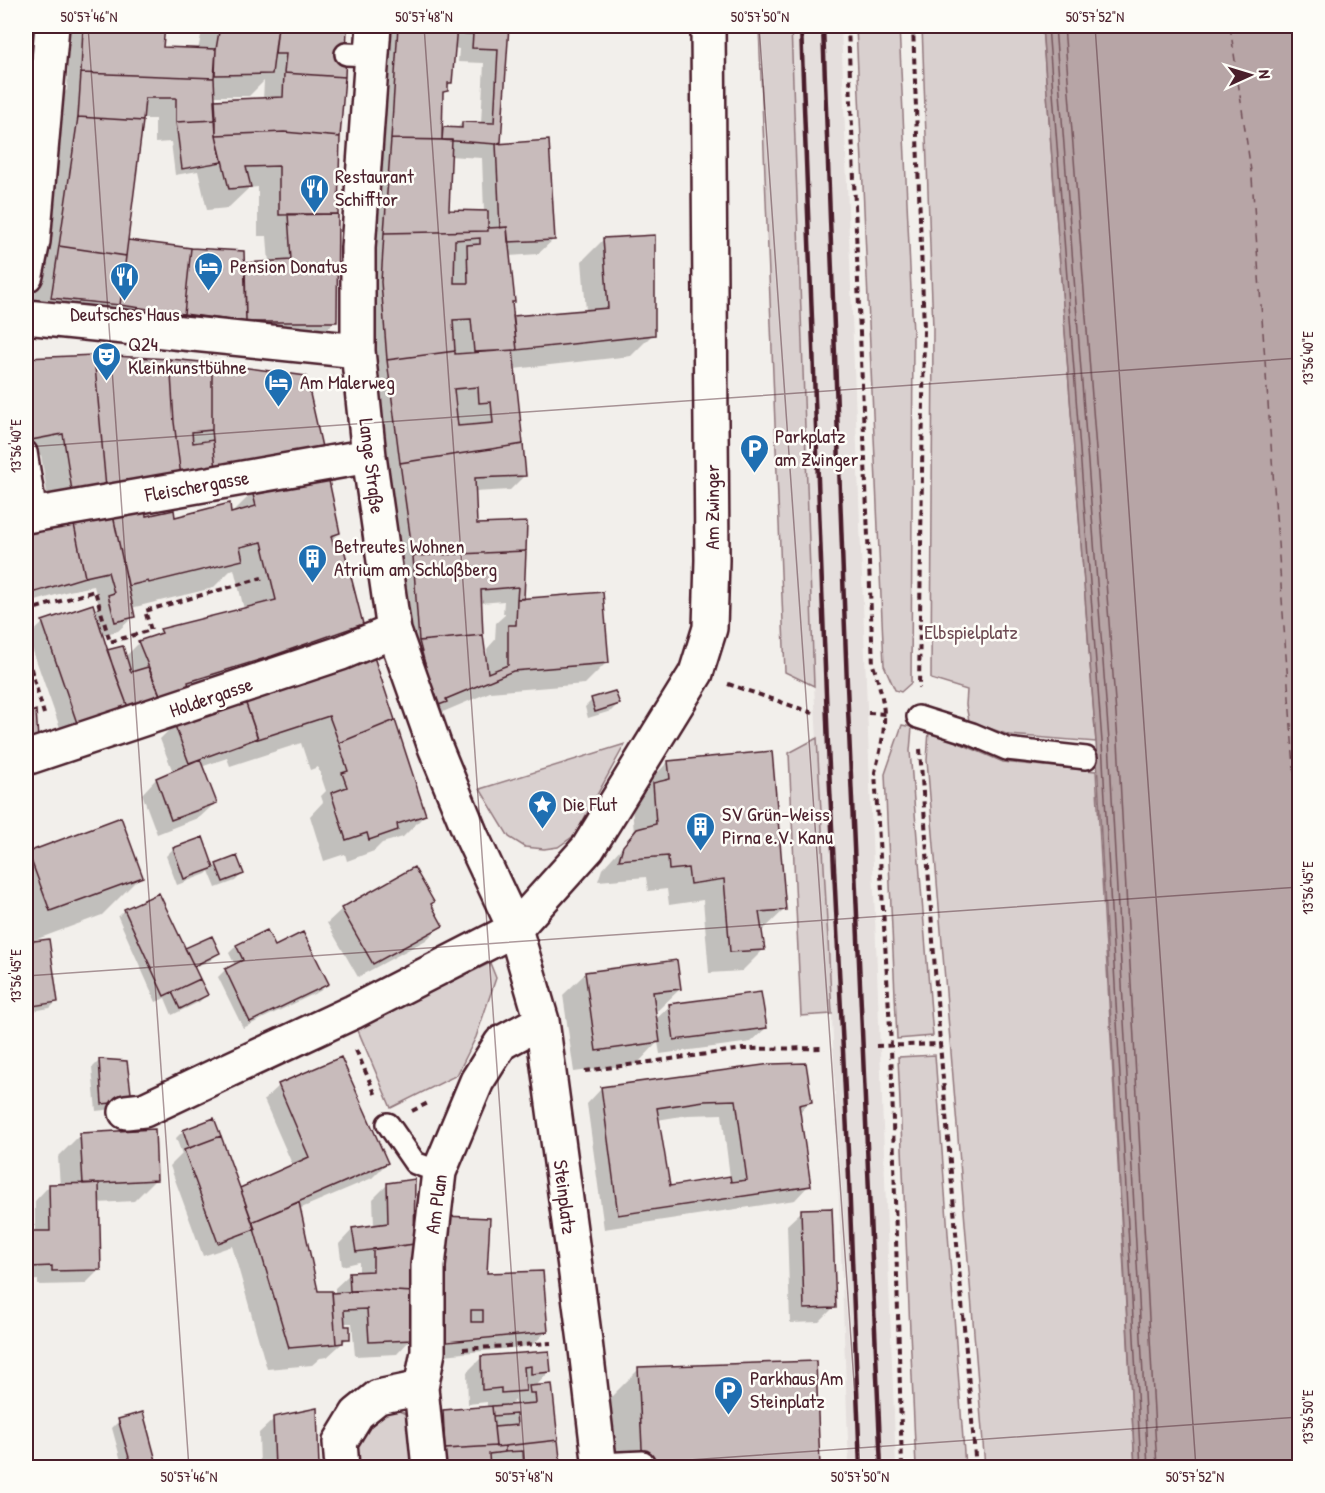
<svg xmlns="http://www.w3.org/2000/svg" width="1325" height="1493" font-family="'Patrick Hand',sans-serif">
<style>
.built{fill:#e5dfdd}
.green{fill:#d9d0cf;stroke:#92787d;stroke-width:1.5}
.water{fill:#b7a5a6;stroke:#8b6f75;stroke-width:1.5}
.shadow{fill:#0003;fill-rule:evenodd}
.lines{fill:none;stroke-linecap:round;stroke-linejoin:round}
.shore{stroke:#76555c;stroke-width:1.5}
.ferry{stroke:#704e56;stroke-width:1.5;stroke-dasharray:8 6;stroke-linecap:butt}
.building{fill:#c8bbbb;stroke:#4a1f2b;stroke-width:1.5;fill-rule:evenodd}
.lane-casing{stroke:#4a1f2b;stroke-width:26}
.street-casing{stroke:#4a1f2b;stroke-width:38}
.path{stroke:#4a1f2b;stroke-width:4;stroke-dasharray:6 4.5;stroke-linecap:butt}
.lane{stroke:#fdfcf7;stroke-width:21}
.street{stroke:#fdfcf7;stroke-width:33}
.rail{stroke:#4a1f2b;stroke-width:4.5}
.ticks{fill:none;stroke:#4a1f2b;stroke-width:1.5;stroke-opacity:0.45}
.labels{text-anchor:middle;stroke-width:5;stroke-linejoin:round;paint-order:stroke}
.poi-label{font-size:20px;fill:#4a1f2b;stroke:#fdfcf7;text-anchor:start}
.street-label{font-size:20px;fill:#4a1f2b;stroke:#fdfcf7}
.park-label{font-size:20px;fill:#6e4b54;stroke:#fdfcf7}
.neatline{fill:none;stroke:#4a1f2b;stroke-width:2}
.ticks-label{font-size:15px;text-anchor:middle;fill:#4a1f2b}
</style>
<rect width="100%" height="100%" fill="#f2efeb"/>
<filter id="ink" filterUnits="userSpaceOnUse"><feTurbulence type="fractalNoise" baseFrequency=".0167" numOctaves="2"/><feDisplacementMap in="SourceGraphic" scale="12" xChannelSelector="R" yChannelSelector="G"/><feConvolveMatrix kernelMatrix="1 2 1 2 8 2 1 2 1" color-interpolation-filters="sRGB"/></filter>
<g filter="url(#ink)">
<path class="built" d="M791,26H841L896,1467H849L832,1014L814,686Z"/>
<path class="green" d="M759,26H791L814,686L785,672Z
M856,26H899L913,334L911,683L901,692L895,690L884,665Z
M922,26H1042L1096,742L1009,735L969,721L966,705L967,690L931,679L933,328Z
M902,725L912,727L910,751L933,1036L897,1039L885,774Z
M929,730L1003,762L1096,771L1135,1467H985L927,760Z
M817,738L832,1014L801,1016L789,753Z
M625,744L575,835L558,847L544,849L525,847L509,837L480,789Z
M490,963L496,978L476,1037L457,1075L391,1108L357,1028Z
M935,1055L965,1467H916L898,1057Z
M392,1408L406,1414L411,1467H355L354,1436L366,1418Z"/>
<path class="water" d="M1042,26H1299V1467H1135L1096,742Z"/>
<path class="shadow" d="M69,26H163L161,48L198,50L203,26H347L338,137L335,321L314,343L30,320L57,140L60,97L67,90ZM264,81L263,100L213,102V96H249ZM141,119H155V143L171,142L175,175L198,171L207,210L228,208L249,188L258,187V236H267L269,263L243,265L191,250L127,241Z
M377,26H507L500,141L496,145L548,141L553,240L538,254L509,256L513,301L511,304L512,317L586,311L582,261L604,239L653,334L631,356L514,369L524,476L510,490L474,492L475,526L526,524L523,598L607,662L585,684L490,692L431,717L362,501ZM454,48L459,49L458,62L484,63L481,124L462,123L456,129H443L441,131L442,96L451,82ZM449,156L482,158L484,212H448ZM504,601L503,614H506L496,623L495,640L487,649V659H484L480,603Z
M94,357L320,446L306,461L50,512L41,455L26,458V359Z
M253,492L339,533L331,541L362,624L333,652L64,739L28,637L43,623L93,611L99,606L94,586L69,591L26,604V527L72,517L174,518L230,515ZM234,569L244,609L161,630L153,638L139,643L125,657L106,652L101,635L118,631L133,617L131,608L213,588L231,570Z
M371,653L425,815L403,837L382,843L374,851L347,861L345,854L324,861L310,816L323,802L321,796L326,791L318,767L310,770L301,743L230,766L227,758L201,767L215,803L200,817L157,834L142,794L156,779L173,772L160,739L175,724Z
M592,700L618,704L611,711L588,718L585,707Z
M26,702L29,714L26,746Z
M668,762L784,910L761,932L764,949L742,971L709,973L703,900L669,905L667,889L648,891L646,877L598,881L602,869L634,834L632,806L647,790L646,784Z
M202,839L213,869L217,865L242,874L235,881L216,888L209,871L206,874L177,885L166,856L173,849Z
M29,853L141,876L102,915L32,941L57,1001L50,1008L26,1012V856Z
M159,895L184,950L218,953L211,960L193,968L206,995L199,1002L172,1015L165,998L156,1002L118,917L125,910Z
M430,904L441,926L426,940L358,977L327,923L342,909Z
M266,932L274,948L327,984L320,991L243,1028L218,977L225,970L235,965L229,953L236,946Z
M585,974L680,989L658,1010L654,1011L655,1020L670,1006L766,1028L751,1042L660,1054L658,1042L637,1064L574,1072L563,995Z
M99,1061L123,1108L96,1111L92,1068Z
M771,1066L810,1102L798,1114L809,1185L795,1200L604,1229L587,1104L601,1089ZM722,1114L730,1177L668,1187L657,1120L688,1115Z
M279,1086L387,1163L372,1178L299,1209L316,1293L335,1294V1288L350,1274L359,1273V1262L342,1266L339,1244L353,1229L374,1226L373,1199L388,1184L411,1339L397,1354L355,1356L352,1323H343L348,1338L327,1357L320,1358L312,1365L267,1369L232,1246L203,1256L170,1166L182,1154L176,1138L183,1131L214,1120L239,1190L293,1166L264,1100Z
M80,1135L156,1179L134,1201L98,1203L99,1270L85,1284L38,1285V1280L26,1281V1237L30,1233H35V1201L49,1186H60L58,1157Z
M802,1211L834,1307L819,1322L790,1323L787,1225Z
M486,1274L546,1332L531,1346L424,1357Z
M548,1352L549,1372L534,1388L551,1386L559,1468H509L508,1465L489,1468H430L429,1427L443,1412L487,1408V1402L468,1404L467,1372L482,1357ZM515,1400V1406L509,1407Z
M814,1362L613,1468L611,1397L639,1369Z
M274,1419L318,1468H260L259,1433Z
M119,1421L157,1468H123L112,1428Z"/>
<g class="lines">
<path class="shore" d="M1048,26L1102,742L1141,1468
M1055,26L1109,741L1148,1468
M1064,26L1118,741L1157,1468"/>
<path class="ferry" d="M1230,26L1252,178L1300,852"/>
</g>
<path class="building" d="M83,26H165L163,47L216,49L214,78L81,73Z
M220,26H278L272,74L215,75L216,49Z
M278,26L347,28L345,77L284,73L286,54H275Z
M398,26H457L452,83H448V91L443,92L442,140L391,139Z
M457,26H509L501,142L496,144L442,140L443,127L462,128V122L494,123L498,49L472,48L473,34L456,33Z
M81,73L214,78L216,120L176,122V98H145L143,121L78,117Z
M284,73L345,77L340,137L284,132L216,135L214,100L283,97Z
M78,117L143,121L126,256L59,246Z
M216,120V135L222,162L182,169L176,122Z
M284,132L340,137L338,214L279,215V166L246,167L251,187L229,189L216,135Z
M391,139L452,140L449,210L488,211V231L384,233Z
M549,140L555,240L508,242L507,227L500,228L496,144Z
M288,214H338L337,322H246L245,263L291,260Z
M507,227L515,302H512L517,350L474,352L471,319L453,320L455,351L387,360L381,282L384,233L488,231V228ZM480,238V244L467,245L468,283H454L455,240Z
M655,235V335L517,350L513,316L608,308L603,238Z
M128,240L191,248L184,314L120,305Z
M59,246L126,256L120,305L51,298Z
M191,248L244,251L246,322L184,314Z
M513,350L523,444L400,463L387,360L455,351V354ZM478,387L479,403L491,402L493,423L458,426L454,389Z
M94,355L170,359L174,422L181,476L106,488Z
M94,355L106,488L72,491L63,434L26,441V358Z
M170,359L212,363V430L192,432L193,443L213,440L216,470L181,476L174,422Z
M212,363L306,376L322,447L216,470L212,430Z
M523,444L526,476L475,478L477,524L527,522L526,551L413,556L400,463Z
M327,471L340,533L331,536L335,551L344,549L363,624L272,656L188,682L189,688L161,697L138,641L162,633L160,629L276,600L262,542L240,547L243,560L149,583L148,581L128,586L113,515L145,510L146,516L174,510L175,517L230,503L231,513L256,506L252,491Z
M112,511L135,617L115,622L108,595L114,593L108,572L85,577L72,515Z
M72,515L85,577L32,593L26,570V525Z
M526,551L524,599H517L518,587L481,590L483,635L419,641L413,556Z
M603,592L609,663L513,671L446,699L447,702L436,706L419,641L483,635L488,673L508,665V625H516L517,599Z
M93,604L114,670L129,710L78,726L42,621Z
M123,646L131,672L148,667L162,700L129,710L107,650Z
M372,651L395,720L339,743L329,716L258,739L243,695Z
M615,691L620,704L595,712L591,698Z
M243,695L258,738L189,763L174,723Z
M36,710L38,739L26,742V714Z
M395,720L426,815L397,824L398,830L369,840L367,833L346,840L331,793L347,787L342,773L348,771L339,743Z
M772,751L786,910L759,912L765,950L730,952L724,879L690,884L688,868L669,870L668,856L619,860L623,846L637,829L656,824L653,783L670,779L668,761Z
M200,759L217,803L171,820L156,778Z
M121,817L143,877L50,911L28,852Z
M203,837L214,868L184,879L173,848Z
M237,856L244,874L223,882L216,864Z
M414,867L434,902L431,904L443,926L373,964L341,908Z
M159,893L200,979L164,996L124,909Z
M267,930L275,946L303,932L329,984L250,1022L225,969L243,960L236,945Z
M212,936L220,953L194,966L185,948Z
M49,939L58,1002L33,1006L26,960V942Z
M677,960L681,989L653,992L660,1042L596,1051L585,972Z
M200,979L208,995L180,1009L172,992Z
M761,992L767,1028L674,1040L669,1004Z
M341,1057L388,1163L252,1222L240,1188L309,1157L278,1084Z
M99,1059L127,1061L132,1101L102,1104Z
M806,1063L812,1102L799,1105L811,1186L618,1215L601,1087L771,1064ZM736,1100L747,1180L731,1182L730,1176L670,1186L657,1108L704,1101Z
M214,1118L221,1136L189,1148L183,1130Z
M155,1129L157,1180L83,1184L80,1133Z
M221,1136L255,1229L218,1243L184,1150Z
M415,1179L414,1244L356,1252L352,1228L388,1223L387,1183Z
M99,1183L101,1270L52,1271V1266L30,1267L29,1231H50L49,1184Z
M299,1202L318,1291H332L336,1344L289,1348L252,1222Z
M832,1208L836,1308L804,1309L801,1209Z
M444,1216L490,1218L487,1273L543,1271L548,1332L438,1343ZM471,1310H483V1322H471Z
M414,1244V1292L374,1290L350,1291L349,1272L373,1271V1249Z
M374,1290L414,1292L413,1340L369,1342L367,1309L344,1310L345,1326H350V1339H343V1343L336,1344L332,1293Z
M549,1351L551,1372L531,1374V1366L524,1367L526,1391L501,1393V1388L482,1390L481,1356Z
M816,1361L820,1468H643L638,1367Z
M552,1384L558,1440L496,1447L494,1427L517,1425L516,1414L493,1416L492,1406L536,1403L535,1393H530L529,1386Z
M492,1406L496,1446L445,1449L443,1410Z
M317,1408L319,1468H275L273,1417Z
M143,1412L158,1468H132L118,1419Z
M558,1440L561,1468H524L523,1451L505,1452V1446Z
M496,1446V1447L505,1446V1452L489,1454L490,1468H446L445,1449Z"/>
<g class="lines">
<defs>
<path id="lane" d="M346,54L371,55
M26,452L36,514
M918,717L972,734L1007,749L1086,758
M388,1124L415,1163L439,1172
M599,1464L643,1462"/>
<path id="street" d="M374,26L358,248V351L369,456L394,631L435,747L471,835L515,929L542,1021L585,1341L600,1468
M26,275L33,241L52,26
M26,317L358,351
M26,516L369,456
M26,758L341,653L394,631
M126,1112L144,1110L220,1074L353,1012L515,929L588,848L696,673L710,628L712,560L708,26
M342,1468L340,1442L357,1414L378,1397L421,1388
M429,1468L421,1388L428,1352V1266L439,1172L477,1081L501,1043L542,1021"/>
</defs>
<use href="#lane" class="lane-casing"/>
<use href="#street" class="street-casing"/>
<path class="path" d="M848,26L873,665C888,710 887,726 875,772L891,1045L902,1468
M913,26L924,329L919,688
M26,611L95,591L110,642L151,630L145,611L262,578
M26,659L31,669L44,714
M728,684L813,713
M868,713L886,714
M920,749L940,1044L976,1468
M876,1046L940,1044
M356,1050L377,1098
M585,1071L743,1049L825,1048
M412,1111L430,1102
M463,1349L551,1343"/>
<use href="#lane" class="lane"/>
<use href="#street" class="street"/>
<path class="rail" d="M801,26L828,747L848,1152L860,1468
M823,26L847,685L881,1468"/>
</g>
</g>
<path class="ticks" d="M88,26L189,1468M424,26L525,1468M759,26L860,1468M1095,26L1196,1468M26,447L1300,358M26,976L1300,887M575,1468L1300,1417"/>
<defs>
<symbol id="restaurant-pin" viewBox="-11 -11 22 30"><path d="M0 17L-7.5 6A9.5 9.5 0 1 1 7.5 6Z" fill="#1f6fb2" stroke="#fdfcf7"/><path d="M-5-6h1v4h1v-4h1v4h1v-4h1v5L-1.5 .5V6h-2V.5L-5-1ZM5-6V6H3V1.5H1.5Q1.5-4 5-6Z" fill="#fff"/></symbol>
<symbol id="hotel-pin" viewBox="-11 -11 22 30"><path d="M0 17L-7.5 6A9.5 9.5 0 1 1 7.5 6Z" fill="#1f6fb2" stroke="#fdfcf7"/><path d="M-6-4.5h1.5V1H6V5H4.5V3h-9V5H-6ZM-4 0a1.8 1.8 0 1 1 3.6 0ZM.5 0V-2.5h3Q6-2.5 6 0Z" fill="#fff"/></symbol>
<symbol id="theatre-pin" viewBox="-11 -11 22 30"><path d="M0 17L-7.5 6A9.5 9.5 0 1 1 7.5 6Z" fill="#1f6fb2" stroke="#fdfcf7"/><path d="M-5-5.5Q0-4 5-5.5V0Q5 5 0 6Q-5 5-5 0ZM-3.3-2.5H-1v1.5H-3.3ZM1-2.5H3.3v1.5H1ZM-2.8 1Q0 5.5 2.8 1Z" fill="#fff"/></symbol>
<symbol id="parking-pin" viewBox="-11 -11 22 30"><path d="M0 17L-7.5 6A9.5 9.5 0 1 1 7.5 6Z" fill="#1f6fb2" stroke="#fdfcf7"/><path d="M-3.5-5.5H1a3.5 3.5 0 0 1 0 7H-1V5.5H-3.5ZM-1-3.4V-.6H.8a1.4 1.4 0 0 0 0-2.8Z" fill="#fff"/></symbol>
<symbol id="building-pin" viewBox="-11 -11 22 30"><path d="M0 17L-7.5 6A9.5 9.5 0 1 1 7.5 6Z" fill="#1f6fb2" stroke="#fdfcf7"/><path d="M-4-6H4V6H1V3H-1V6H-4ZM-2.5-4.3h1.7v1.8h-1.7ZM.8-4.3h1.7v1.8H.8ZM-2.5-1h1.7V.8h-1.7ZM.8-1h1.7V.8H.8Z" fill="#fff"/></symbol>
<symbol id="sight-pin" viewBox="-11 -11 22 30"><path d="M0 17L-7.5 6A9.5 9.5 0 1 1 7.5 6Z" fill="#1f6fb2" stroke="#fdfcf7"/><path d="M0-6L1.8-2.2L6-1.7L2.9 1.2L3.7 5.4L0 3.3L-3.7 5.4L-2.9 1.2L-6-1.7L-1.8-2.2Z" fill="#fff"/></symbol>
</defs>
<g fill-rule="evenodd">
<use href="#restaurant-pin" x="298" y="172" width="33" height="45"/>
<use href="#hotel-pin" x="192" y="250" width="33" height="45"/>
<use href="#restaurant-pin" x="108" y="260" width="33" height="45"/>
<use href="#theatre-pin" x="90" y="340" width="33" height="45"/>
<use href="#hotel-pin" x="262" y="366" width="33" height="45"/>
<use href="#parking-pin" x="738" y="432" width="33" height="45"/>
<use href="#building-pin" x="296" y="542" width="33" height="45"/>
<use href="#sight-pin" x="526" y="788" width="33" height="45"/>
<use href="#building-pin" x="684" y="810" width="33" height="45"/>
<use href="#parking-pin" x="712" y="1374" width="33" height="45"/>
</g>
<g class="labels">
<g class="poi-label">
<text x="335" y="183">Restaurant<tspan x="335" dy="23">Schifftor</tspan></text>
<text x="230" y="273">Pension Donatus</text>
<text x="125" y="321" text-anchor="middle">Deutsches Haus</text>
<text x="128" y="351">Q24<tspan x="128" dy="23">Kleinkunstbühne</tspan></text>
<text x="300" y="389">Am Malerweg</text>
<text x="775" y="443">Parkplatz<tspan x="775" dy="23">am Zwinger</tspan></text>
<text x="334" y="553">Betreutes Wohnen<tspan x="334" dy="23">Atrium am Schloßberg</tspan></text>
<text x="563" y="811">Die Flut</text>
<text x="722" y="821">SV Grün-Weiss<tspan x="722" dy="23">Pirna e.V. Kanu</tspan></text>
<text x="750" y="1385">Parkhaus Am<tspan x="750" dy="23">Steinplatz</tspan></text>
</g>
<g class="street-label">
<text transform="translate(372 466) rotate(83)" y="7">Lange Straße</text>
<text transform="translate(197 486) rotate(-10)" y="7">Fleischergasse</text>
<text transform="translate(712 507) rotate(-90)" y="7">Am Zwinger</text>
<text transform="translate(211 697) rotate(-19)" y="7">Holdergasse</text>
<text transform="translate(565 1197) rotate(83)" y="7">Steinplatz</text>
<text transform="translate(436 1204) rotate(-82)" y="7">Am Plan</text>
</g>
<g class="park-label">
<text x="971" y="639">Elbspielplatz</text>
</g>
</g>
<rect width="1325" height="1493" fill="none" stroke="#fdfcf7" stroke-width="66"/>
<g transform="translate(1250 75) rotate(86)" stroke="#fdfcf7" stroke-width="4.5" paint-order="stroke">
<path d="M0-4.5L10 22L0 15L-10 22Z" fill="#4a1f2b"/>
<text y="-9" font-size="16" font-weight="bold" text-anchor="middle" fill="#4a1f2b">N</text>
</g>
<rect x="33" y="33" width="1259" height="1427" class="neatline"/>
<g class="ticks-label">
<text x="89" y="22">50°57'46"N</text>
<text x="424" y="22">50°57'48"N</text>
<text x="760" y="22">50°57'50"N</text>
<text x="1095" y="22">50°57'52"N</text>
<text transform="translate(1308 358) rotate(-90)" y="5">13°56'40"E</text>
<text transform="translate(16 446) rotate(-90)" y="5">13°56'40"E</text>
<text transform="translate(1308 888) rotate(-90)" y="5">13°56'45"E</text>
<text transform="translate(16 976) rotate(-90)" y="5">13°56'45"E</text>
<text transform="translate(1308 1417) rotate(-90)" y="5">13°56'50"E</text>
<text x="189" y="1482">50°57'46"N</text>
<text x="524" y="1482">50°57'48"N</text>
<text x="860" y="1482">50°57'50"N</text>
<text x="1195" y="1482">50°57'52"N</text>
</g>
</svg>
